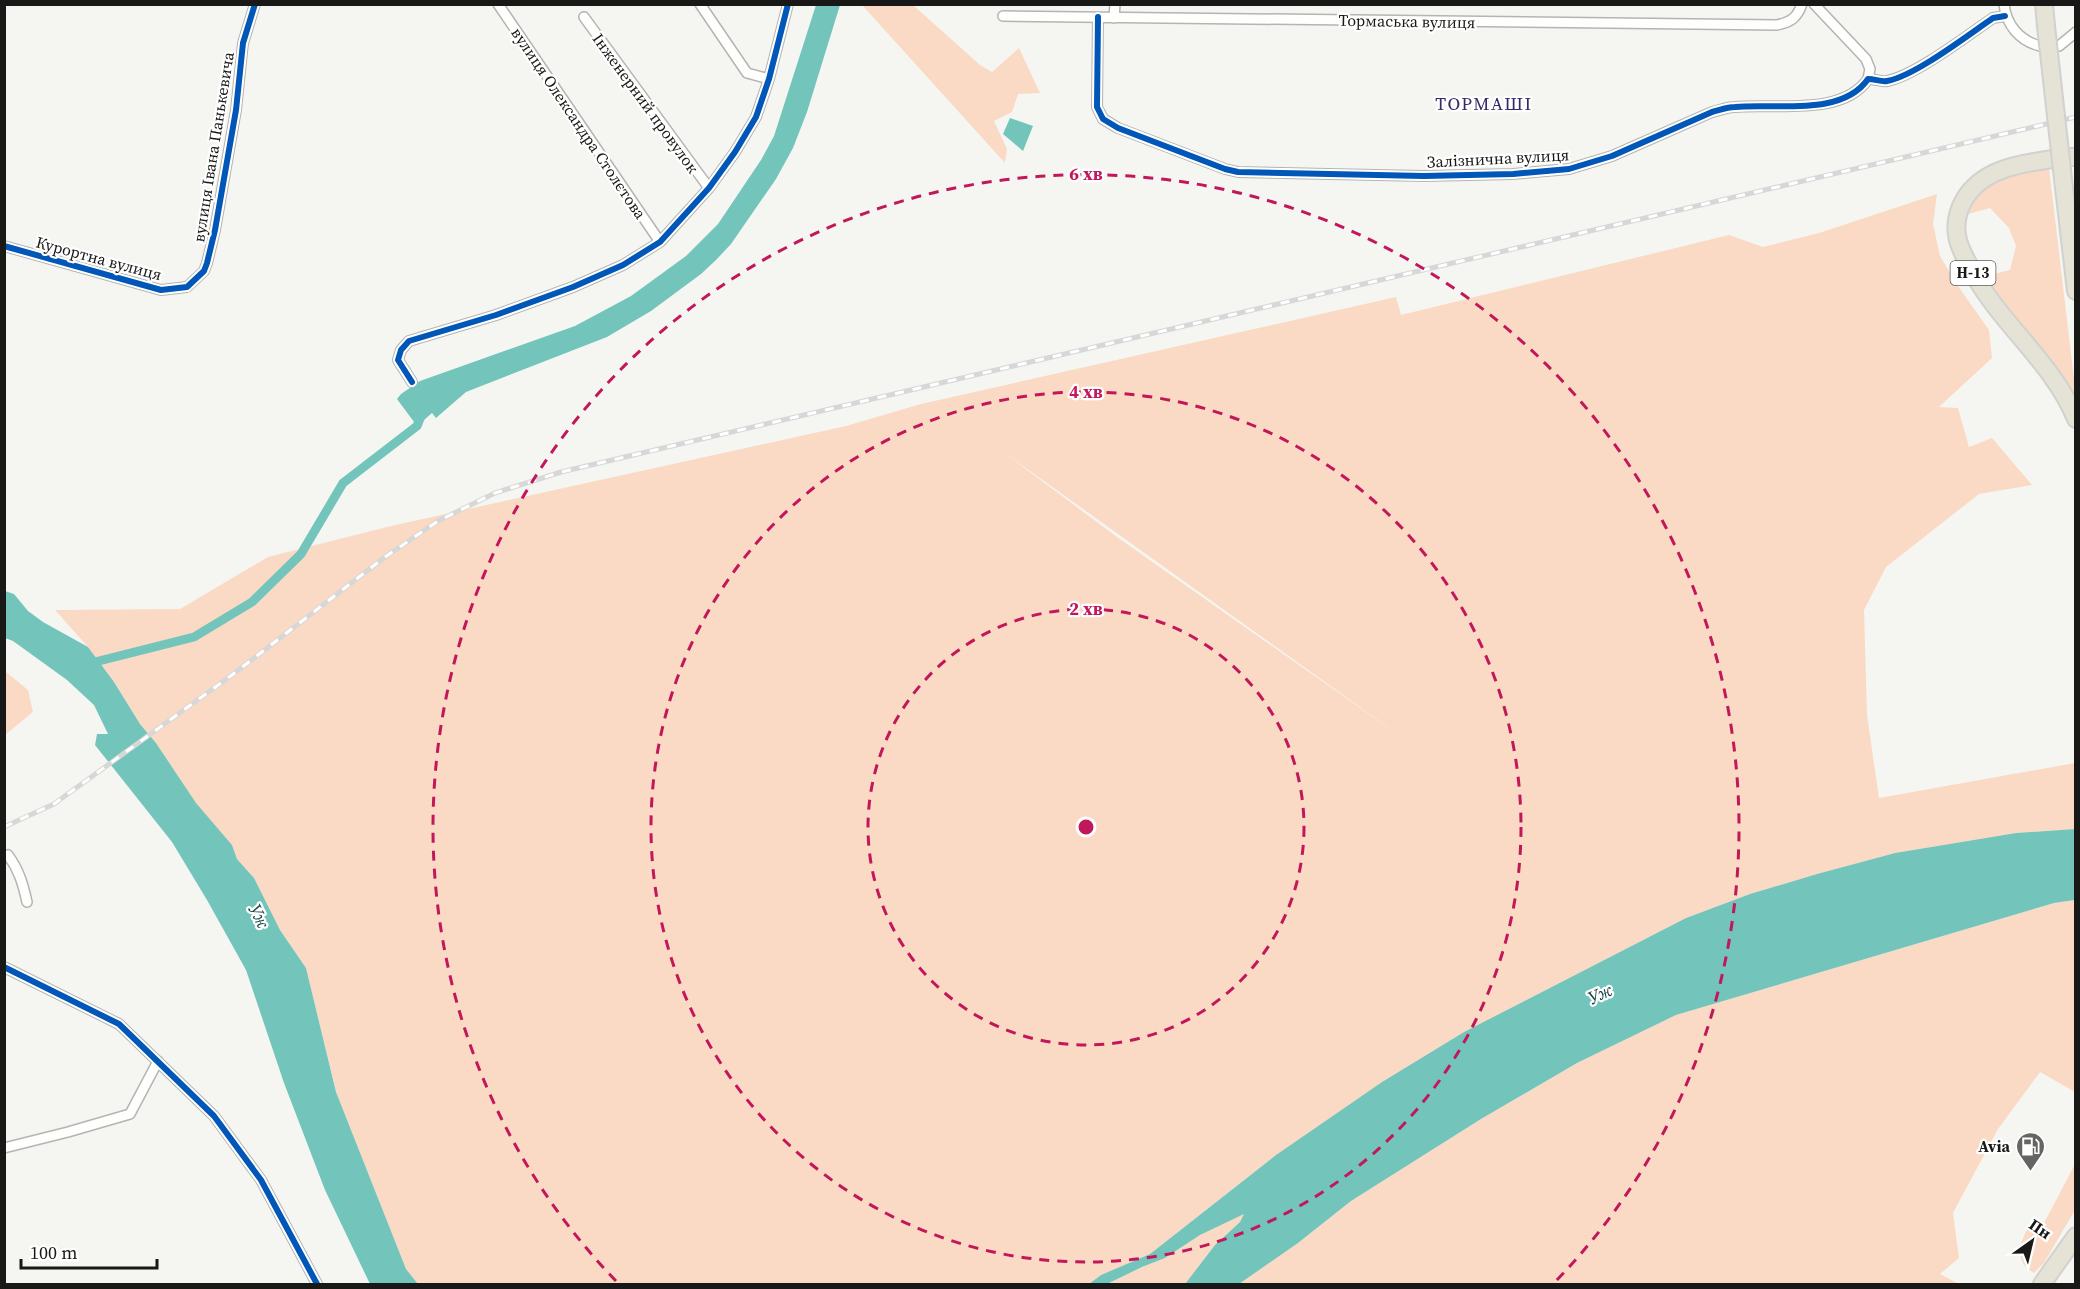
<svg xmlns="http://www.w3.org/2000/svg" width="2080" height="1289" font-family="'Source Serif 4',serif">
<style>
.green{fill:#fadac4;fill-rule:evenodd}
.water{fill:#73c5bb}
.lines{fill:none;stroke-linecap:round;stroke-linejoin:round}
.canal{stroke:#73c5bb;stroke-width:9}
.minor-casing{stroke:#b4b5b2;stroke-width:12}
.trunk-casing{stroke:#d1d2d0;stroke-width:20}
.minor{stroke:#fefefd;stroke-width:9}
.trunk{stroke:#e5e2d6;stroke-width:16}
.rail-casing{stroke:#d7d7d7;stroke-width:5}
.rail{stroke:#fff;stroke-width:3;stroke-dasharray:9;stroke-linecap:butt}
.trunk-bridge-casing{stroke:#d1d2d0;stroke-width:20;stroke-linecap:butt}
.trunk-bridge{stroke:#e5e2d6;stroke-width:16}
.cycleway-casing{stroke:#fff;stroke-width:10}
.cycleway{stroke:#0057b8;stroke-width:6}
.ring{fill:none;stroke:#c2185b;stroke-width:3;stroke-dasharray:10 8}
.labels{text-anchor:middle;stroke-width:4.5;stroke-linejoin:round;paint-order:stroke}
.shield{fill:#fff;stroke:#5d5e5c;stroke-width:1.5}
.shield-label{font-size:15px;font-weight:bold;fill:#181916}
.street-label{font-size:16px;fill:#181916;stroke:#fff}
.poi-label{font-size:16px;font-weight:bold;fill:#181916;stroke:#fff;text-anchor:end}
.neighbourhood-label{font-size:18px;letter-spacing:1.5px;fill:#312b66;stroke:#fff}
.water-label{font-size:18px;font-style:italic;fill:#134641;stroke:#fff}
.centre{fill:#c2185b;stroke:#fff;stroke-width:3}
.ring-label{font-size:18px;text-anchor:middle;font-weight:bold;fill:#c2185b;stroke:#fff;stroke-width:4.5;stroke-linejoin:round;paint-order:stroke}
</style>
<rect width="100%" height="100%" fill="#f5f6f2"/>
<path class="green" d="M862,5H913L980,65L992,72L1019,48L1040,93L1018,94L1012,112L994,121L1007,149L1005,163Z
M2049,168L2075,387V399L1981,277L2010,270L2016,246L2009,228L1990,208L1964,215L1966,209L1989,182L2017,172Z
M1937,194L1933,224L1940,256L1958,286L1989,330L1992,358L1939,407L1958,408L1969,447L1992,438L2032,485L1979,494L1886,567L1864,610L1867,715L1879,798L2075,763V829L2016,833L1895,853L1817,874L1750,894L1686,918L1464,1032L1382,1082L1276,1155L1150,1254L1101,1275L1089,1284H418L406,1269L336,1092L306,968L280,930L254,878L237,859L232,845L196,804L156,743L140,724L114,682L88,647L55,610L180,609L268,557L391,526L846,426L921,404L1396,297L1401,315L1729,235L1763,247L1819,233ZM1002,451L1406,740L1117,537Z
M5,671L28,690L33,712L5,735Z
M2075,900V1092L2040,1072L1998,1129L1953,1213L1959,1258L1940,1274L1959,1284H1239L1298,1243L1351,1201L1481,1119L1577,1063L1676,1015L2054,903Z
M2075,1164V1210L2044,1263L2034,1273C2013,1262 2020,1241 2030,1224L2043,1225Z
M1245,1213L1240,1222L1215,1245L1185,1284H1107L1142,1267L1165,1258L1200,1235Z"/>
<path class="water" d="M816,5H840L807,112L793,148L776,179L731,244L716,260L701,274L651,311L607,337L466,392L436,418L432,413L417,426L397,399L401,394L420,381L575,326L631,296L686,256L718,224L761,160L774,136Z
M1010,118L1033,126L1023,151L1003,134Z
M5,591L14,594L28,611L43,622L88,647L114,682L140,724L156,743L196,803L232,845L237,859L254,878L280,930L306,968L336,1092L406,1269L418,1284H370L325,1190L284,1083L246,970L207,900L172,842L95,745L97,734H108L94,705L67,680L13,641L5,638Z
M2075,829V900L2054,903L1676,1015L1577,1063L1481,1119L1351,1201L1298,1243L1239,1284H1185L1215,1245L1240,1222L1244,1214L1200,1235L1165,1258L1142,1267L1107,1284H1089L1101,1275L1150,1254L1276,1155L1382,1082L1464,1032L1686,918L1750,894L1817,874L1895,853L2016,833Z"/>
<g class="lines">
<path class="canal" d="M87,664L194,637L252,602L301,554L343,483L417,426L421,416"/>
<defs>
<path id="minor" d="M498,4L660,242
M700,4L747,73L769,79
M1814,4L1866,59L1870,69L1868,79
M2004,4C2006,25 2020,41 2040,46
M1003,16L1777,25C1791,22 1797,18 1802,4
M584,17L709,188
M1098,17L1097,107L1103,119L1118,128L1225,169L1238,172L1424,176L1513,174L1569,169L1612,156L1712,112C1720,110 1727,107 1735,107C1775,103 1842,117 1868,79C1875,79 1881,82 1887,81C1915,76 1968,35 1993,18L2005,16
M1114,18L1115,4
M2059,46L2076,32
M4,246L161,290L187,287L204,271L207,263L215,230L236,110L243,43L255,4
M412,382L398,360L401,350L409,341L496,315L573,287L623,265L660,242L709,188L735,152L756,117L769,79L788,4
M4,857L8,855C19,870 23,884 27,902
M4,967L119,1024L214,1116L261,1180L317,1284
M4,1148L68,1132L130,1114L158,1061"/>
<path id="trunk" d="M2044,4L2046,26
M2071,157H2076
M2052,159C2019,164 1982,169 1964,200C1958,211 1955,223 1957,235C1958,245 1964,256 1969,265C1996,321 2052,360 2076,419
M2063,179L2076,291
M2042,1284L2076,1236"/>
</defs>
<use href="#minor" class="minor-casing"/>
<use href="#trunk" class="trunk-casing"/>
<use href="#minor" class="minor"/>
<use href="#trunk" class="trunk"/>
<defs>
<path id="rail" d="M4,827L54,804L232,675L385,557L438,521L495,493L561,472L2076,117"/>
</defs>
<use href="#rail" class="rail-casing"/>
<use href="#rail" class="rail"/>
<defs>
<path id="trunk-bridge" d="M2046,26L2063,179"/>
</defs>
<use href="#trunk-bridge" class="trunk-bridge-casing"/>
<use href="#trunk-bridge" class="trunk-bridge"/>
<defs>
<path id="cycleway" d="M1098,17L1097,107L1103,119L1118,128L1225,169L1238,172L1424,176L1513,174L1569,169L1612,156L1712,112C1720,110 1727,107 1735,107C1775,103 1842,117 1868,79C1875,79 1881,82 1887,81C1915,76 1968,35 1993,18L2005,16
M4,246L161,290L187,287L204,271L207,263L215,230L236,110L243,43L255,4
M412,382L398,360L401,350L409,341L496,315L573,287L623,265L660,242L709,188L735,152L756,117L769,79L788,4
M4,967L119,1024L214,1116L261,1180L317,1284"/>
</defs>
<use href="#cycleway" class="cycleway-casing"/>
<use href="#cycleway" class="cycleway"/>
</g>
<g class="ring">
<circle cx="1086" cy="827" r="218"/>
<circle cx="1086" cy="827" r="435"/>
<path d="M616 1281A653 653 0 1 1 1556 1281"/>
</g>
<defs>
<symbol id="fuel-pin" viewBox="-11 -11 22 30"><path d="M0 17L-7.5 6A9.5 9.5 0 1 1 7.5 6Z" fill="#656663" stroke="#fff"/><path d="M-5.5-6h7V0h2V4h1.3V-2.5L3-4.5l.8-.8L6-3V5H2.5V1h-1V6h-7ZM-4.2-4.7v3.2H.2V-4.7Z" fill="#fff"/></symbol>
</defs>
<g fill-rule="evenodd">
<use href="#fuel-pin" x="2014" y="1130" width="33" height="45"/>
</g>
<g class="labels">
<rect class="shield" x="1950.5" y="261" width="45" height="24" rx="4.5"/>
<g class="shield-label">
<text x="1973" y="278">Н-13</text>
</g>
<g class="street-label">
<text transform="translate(1407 21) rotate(1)" y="6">Тормаська вулиця</text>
<text transform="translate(646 103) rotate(54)" y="6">Інженерний провулок</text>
<text transform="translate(579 123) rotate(56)" y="6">вулиця Олександра Столєтова</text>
<text transform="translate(213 147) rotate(-81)" y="6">вулиця Івана Панькевича</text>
<text transform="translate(1498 158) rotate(-3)" y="6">Залізнична вулиця</text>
<text transform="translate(99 258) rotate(15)" y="6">Курортна вулиця</text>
</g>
<g class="poi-label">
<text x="2010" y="1152">Avia</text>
</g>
<g class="neighbourhood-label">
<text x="1484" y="110">ТОРМАШІ</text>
</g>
<g class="water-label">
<text transform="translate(259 916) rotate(64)" y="6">Уж</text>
<text transform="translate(1600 994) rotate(-24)" y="6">Уж</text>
</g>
</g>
<circle cx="1086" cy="827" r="9" class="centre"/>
<g class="ring-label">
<text x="1086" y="180">6 хв</text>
<text x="1086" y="398">4 хв</text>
<text x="1086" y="615">2 хв</text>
</g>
<rect width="2080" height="1289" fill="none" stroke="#181916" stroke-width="12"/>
<g transform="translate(2032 1241) rotate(34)" stroke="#ffffff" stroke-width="4.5" paint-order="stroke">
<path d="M0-4.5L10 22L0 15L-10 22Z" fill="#181916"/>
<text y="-9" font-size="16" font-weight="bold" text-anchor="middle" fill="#181916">Пн</text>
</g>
<path d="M21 1259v9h136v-9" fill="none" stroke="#181916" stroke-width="3"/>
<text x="30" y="1259" font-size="18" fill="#181916" stroke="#ffffff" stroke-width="4.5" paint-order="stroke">100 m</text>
</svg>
